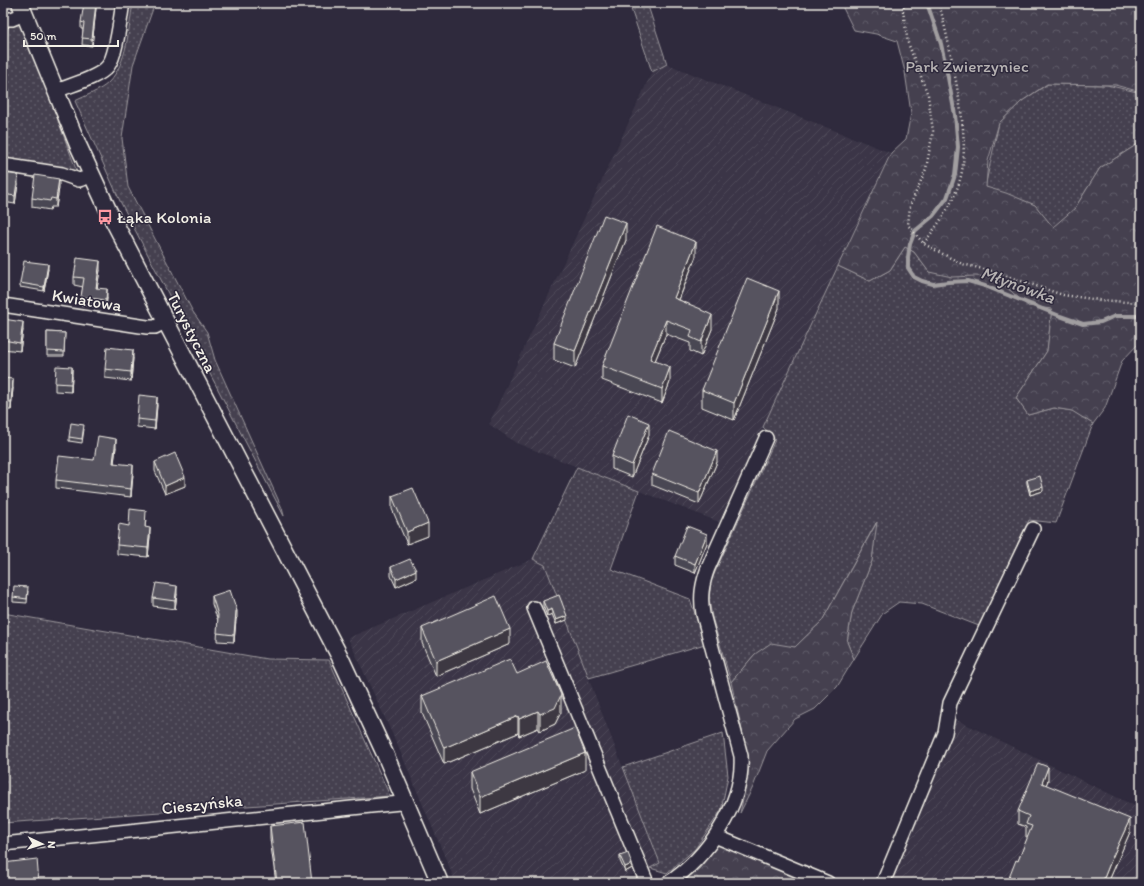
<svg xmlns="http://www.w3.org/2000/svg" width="1144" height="886" font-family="Itim,sans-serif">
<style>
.industrial{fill:url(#industrial-furrows)}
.grass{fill:url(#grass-dots);stroke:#9c989c}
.forest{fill:url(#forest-crowns);stroke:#9c989c}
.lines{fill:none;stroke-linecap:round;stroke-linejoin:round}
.stream{stroke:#a19ea0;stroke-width:4}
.minor-casing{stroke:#f4f1e8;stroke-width:16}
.major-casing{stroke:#f4f1e8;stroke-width:19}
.path{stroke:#f4f1e8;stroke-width:2.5;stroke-dasharray:1 3;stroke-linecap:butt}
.minor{stroke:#2f2a3d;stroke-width:13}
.major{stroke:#2f2a3d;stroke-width:16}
.wall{fill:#4a4752;stroke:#f4f1e8}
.shaded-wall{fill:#3c3942;stroke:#f4f1e8}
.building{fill:#56525f;stroke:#f4f1e8}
.labels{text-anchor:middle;stroke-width:3;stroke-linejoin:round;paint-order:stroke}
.park-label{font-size:17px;fill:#b7b3b3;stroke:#2f2a3d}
.poi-label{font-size:17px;fill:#f4f1e8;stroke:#2f2a3d;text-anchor:start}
.street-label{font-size:17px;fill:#f4f1e8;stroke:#2f2a3d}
.water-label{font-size:18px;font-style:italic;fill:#b6b2b2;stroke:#2f2a3d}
</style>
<defs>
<pattern id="industrial-furrows" width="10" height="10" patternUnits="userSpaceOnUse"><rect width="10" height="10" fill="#3b3647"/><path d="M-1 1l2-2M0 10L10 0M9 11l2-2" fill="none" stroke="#4e4a59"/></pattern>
<pattern id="grass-dots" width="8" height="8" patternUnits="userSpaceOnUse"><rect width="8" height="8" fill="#454050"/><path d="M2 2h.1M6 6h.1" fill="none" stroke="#605c69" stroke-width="1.8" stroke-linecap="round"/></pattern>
<pattern id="forest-crowns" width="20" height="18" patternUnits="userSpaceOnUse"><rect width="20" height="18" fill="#454050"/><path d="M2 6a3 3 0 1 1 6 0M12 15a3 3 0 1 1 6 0" fill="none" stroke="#605c69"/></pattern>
</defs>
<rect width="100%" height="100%" fill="#2f2a3d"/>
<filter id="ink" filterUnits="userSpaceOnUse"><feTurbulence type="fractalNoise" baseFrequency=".025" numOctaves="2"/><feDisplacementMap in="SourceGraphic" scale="8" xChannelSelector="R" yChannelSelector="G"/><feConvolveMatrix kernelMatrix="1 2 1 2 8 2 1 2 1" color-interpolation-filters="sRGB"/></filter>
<g filter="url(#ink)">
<path class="industrial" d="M667,64L891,153L719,522L516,443L489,424L652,72Z
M533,559L545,565L660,864L611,883H456L397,744L348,638Z
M955,719L1141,809V883H889Z"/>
<path class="grass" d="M133,3H155L133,65L122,138L128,187L193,312L207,332L215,360L282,508L284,516L120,201L75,101C85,96 101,90 108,83C128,63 128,29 133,3Z
M629,3H647L667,64L652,72Z
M22,22L77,172L3,159V60L8,27Z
M1048,84L1107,85L1141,93V142L1100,168L1075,208L1053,228L1035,205L985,187L999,123L1022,101Z
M905,247L914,252L929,272L995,277L1028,306L1052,309L1047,351L1016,398L1028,415L1054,408L1073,411L1093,424L1056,523L1029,520L979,626L922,604L899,602L883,613L854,659L847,642L852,612L872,561L876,523L822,621L795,647L755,654L731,682L712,617L709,599L711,581L775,440L763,427L838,266L870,281L890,270Z
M577,467L639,491L611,569L690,599L705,644L589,678L545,565L533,559Z
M3,613L267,659L329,660L390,796L3,823Z
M723,733L728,776L721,811L695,849L667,873L650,868L660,863L623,767Z"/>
<path class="forest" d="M842,3H1141V92L1115,85L1047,84L1022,101L999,123L988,161L986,187L1006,193L1035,205L1053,227L1075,208L1100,168L1141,142V342L1139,343L1122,361L1105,408L1093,424L1072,411L1054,408L1028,415L1016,398L1047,351L1052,309L1028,306L995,277L975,276L952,277L929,272L914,252L905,247L890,270L870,281L838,266L891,153L906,139L911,113L905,72L897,41L876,34L854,30L842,6Z
M877,522L872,561L852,612L847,642L854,659L837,687L815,709L795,719L767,751L753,787L740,813L748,776L747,752L731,682L755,654L771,643L795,647L822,621Z
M718,843L816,883H682L700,868Z"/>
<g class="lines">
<path class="stream" d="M927,3L941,44L946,67L955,115L958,147L955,175L947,198L933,216L915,231L910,244L908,257V268L914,277L922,281L933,284L948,282L968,281L985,286L1060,316L1083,324L1101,322L1115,316H1141"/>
<defs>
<path id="minor" d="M3,22L4,19H12L24,14
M56,91C70,85 99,78 108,66C117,54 120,18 123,3
M3,165L62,174L79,180L92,176
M3,305L147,327H155L165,322
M534,608L647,883
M715,836L828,883
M3,844L400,803L405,801
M668,883C707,858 744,804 741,756L703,614C700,597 702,584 708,568L766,438
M883,883L945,733L950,703L1033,529"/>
<path id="major" d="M20,3L78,145L109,212L340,657L385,754L440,883"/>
</defs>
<use href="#minor" class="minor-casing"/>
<use href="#major" class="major-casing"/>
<path class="path" d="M904,3L903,11L908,43L928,95L933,131L926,169L910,206L908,225L924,244L962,264L992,271L1063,295L1100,300L1141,303
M924,243C937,226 951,207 958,186C969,157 962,116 957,87C952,58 946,31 939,3"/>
<use href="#minor" class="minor"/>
<use href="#major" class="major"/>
</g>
<path class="wall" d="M96,8L92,46L82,45L83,29H81V22Z
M3,173L18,184L15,204L3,202Z
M59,188L56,207H51L50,210L32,207V198Z
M626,240L575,368L554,360V343Z
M696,256L679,300L701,310L712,329L701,356L690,351V343L666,334L655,361L670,382L662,403L602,380V366Z
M48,269L44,291L20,287V283Z
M100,270L97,288L107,298L106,308L81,305V297L83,287L74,285V277Z
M779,308L734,420L702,407V390Z
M3,319L23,330L20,351L3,349Z
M47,332L65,333L64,356H47Z
M133,358L131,381L105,378V369Z
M72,376L71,392L55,391V383Z
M3,378L13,388L11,410H3Z
M157,405L155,429L137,427V419Z
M84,429L82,443L69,441V437Z
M649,435L632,477L612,469V456Z
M116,447L114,463L133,473L131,497L56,488V480L94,460Z
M155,462L185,486L165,494L155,471Z
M717,462L699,504L652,485V474Z
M1027,480L1043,491L1030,495L1027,484Z
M392,496L428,536L407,544L392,509Z
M146,520L145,527L150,536L148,557L117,554V545L129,526Z
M707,543L695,573L675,565V556Z
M391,567L416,578L396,587L391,576Z
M28,591L27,603L13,602V597Z
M177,594L175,609L153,606V598Z
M212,596L237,618L236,619L234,642L217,641L218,621L212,604Z
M543,601L567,620L556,624L552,614L547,616L543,606Z
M422,628L510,644L436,676L422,643Z
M517,674L561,712L555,724L540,731L538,728L519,736L518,733L444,764L422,713V696Z
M585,770L480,814L470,789V772Z
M1048,780L1046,785L1130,832L1108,883H1007L1018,861L1028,837H1026V827L1018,824V811Z
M270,826L312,883H276L270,839Z
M620,856L632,868L625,872L620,861Z"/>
<path class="shaded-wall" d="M96,3V8L92,46V39Z
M18,175V184L15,204V196Z
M59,179V188L56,207V199Z
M626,223V240L575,368V351Z
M696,242V256L674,312V298Z
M5,255V263L3,274V265Z
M100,261V270L96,296V288Z
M48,264V269L44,291V287Z
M107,289V298L106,308V300Z
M779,291V308L734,420V403Z
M712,315V329L701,356V342Z
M666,320V334L650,373V359Z
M23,322V330L20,351V343Z
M133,350V358L131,381V372Z
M72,367V376L71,392V384Z
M670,367V382L662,403V389Z
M13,379V388L11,410V402Z
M157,397V405L155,429V421Z
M649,423V435L632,477V465Z
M116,439V447L113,471V463Z
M717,451V462L699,504V493Z
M133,465V473L131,497V489Z
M185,477V486L165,494V486Z
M1043,487V491L1030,495V491Z
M428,523V536L407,544V532Z
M150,528V536L148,557V548Z
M707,534V543L695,573V564Z
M416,570V578L396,587V579Z
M177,586V594L175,609V601Z
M552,609V614L547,616V611Z
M236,611H237V618L236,619L234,642V635Z
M567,616V620L556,624V620Z
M510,629V644L436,676V661Z
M561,695V712L555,724L540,731V714Z
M538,711V728L519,736V719Z
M518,716V733L444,764V748Z
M585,753V770L480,814V797Z
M1048,767V780L1042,796V783Z
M1130,819V832L1108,883H1102L1112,858Z
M632,864V868L625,872V867Z"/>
<path class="building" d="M84,3H96L92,39L82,38L84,23L81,22Z
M3,173L18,175L15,196L3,194Z
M35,175L59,179L56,199L51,198L50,201L32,198Z
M604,215L626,223L575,351L554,343Z
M657,226L696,242L674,298L701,309V310L712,315L701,342L690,337L692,330L666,320L650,359L670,367L662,389L602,366Z
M3,255H5L3,265Z
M77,258L100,261L96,288L107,289L106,300L81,297L84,278L74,277Z
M24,261L48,264L44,287L20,283Z
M747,278L779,291L734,403L702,390Z
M3,319L23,322L20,343L3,340Z
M47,332L65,333L64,352L47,351Z
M107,347L133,350L131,372L105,369Z
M56,366L72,367L71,384L55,383Z
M3,378L13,379L11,402L3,401Z
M139,395L157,397L155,421L137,419Z
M628,414L649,423L632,465L612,456Z
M71,423L84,425L82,439L69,437Z
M669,431L717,451L699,493L652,474Z
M98,436L116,439L113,463L133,465L131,489L56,480L59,456L94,460Z
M175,453L185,477L165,486L155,462Z
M1040,476L1043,487L1030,491L1027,480Z
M413,488L428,523L407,532L392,496Z
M130,509L146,511L145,527L150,528L148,548L117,545L119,524L129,526Z
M687,526L707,534L695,564L675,556Z
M410,559L416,570L396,579L391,567Z
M156,583L177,586L175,601L153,598Z
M14,586L28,587L27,599L13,597Z
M230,590L237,611H236L234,635L217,633L218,615L212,596Z
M559,595L567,616L556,620L552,609L547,611L543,601Z
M496,596L510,629L436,661L422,628Z
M510,659L517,674L546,661L561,695L555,708L540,714L538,711L519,719L518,716L444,748L422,696Z
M575,728L585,753L480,797L470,772Z
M1038,763L1048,767L1042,783L1130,819L1112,858L1102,883H1007L1016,860L1018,861L1032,826L1026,824L1029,816L1018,811Z
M305,822L312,883H277L270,826Z
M628,853L632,864L625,867L620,856Z
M37,859L39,883H3V863Z"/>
</g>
<defs>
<symbol id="bus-bare" viewBox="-9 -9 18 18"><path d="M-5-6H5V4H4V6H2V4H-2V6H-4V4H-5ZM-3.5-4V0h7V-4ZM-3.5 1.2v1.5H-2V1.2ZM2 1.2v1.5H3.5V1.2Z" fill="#ff9aa2" stroke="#2f2a3d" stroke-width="2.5" paint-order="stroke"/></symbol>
</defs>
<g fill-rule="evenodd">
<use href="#bus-bare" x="94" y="206" width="22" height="22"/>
</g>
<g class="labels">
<g class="park-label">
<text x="967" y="72">Park Zwierzyniec</text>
</g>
<g class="poi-label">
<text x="117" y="223">Łąka Kolonia</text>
</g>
<g class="street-label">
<text transform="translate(87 300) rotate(9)" y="6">Kwiatowa</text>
<text transform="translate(192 332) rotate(63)" y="6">Turystyczna</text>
<text transform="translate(202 804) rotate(-6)" y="6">Cieszyńska</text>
</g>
<g class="water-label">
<text transform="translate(1018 285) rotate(20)" y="6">Młynówka</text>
</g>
</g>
<rect width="1144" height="886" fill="none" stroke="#2f2a3d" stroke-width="16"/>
<rect x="8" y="8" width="1128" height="870" fill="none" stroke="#f4f1e8" stroke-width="1.5" filter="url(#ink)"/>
<g transform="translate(42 844) rotate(94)" stroke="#2f2a3d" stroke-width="3" paint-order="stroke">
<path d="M0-3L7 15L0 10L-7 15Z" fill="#f4f1e8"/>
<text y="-6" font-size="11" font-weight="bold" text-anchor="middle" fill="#f4f1e8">N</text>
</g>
<path d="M24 40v6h94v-6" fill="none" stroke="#f4f1e8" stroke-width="2"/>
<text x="30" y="40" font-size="12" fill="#f4f1e8" stroke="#2f2a3d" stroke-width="3" paint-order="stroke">50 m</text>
</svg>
